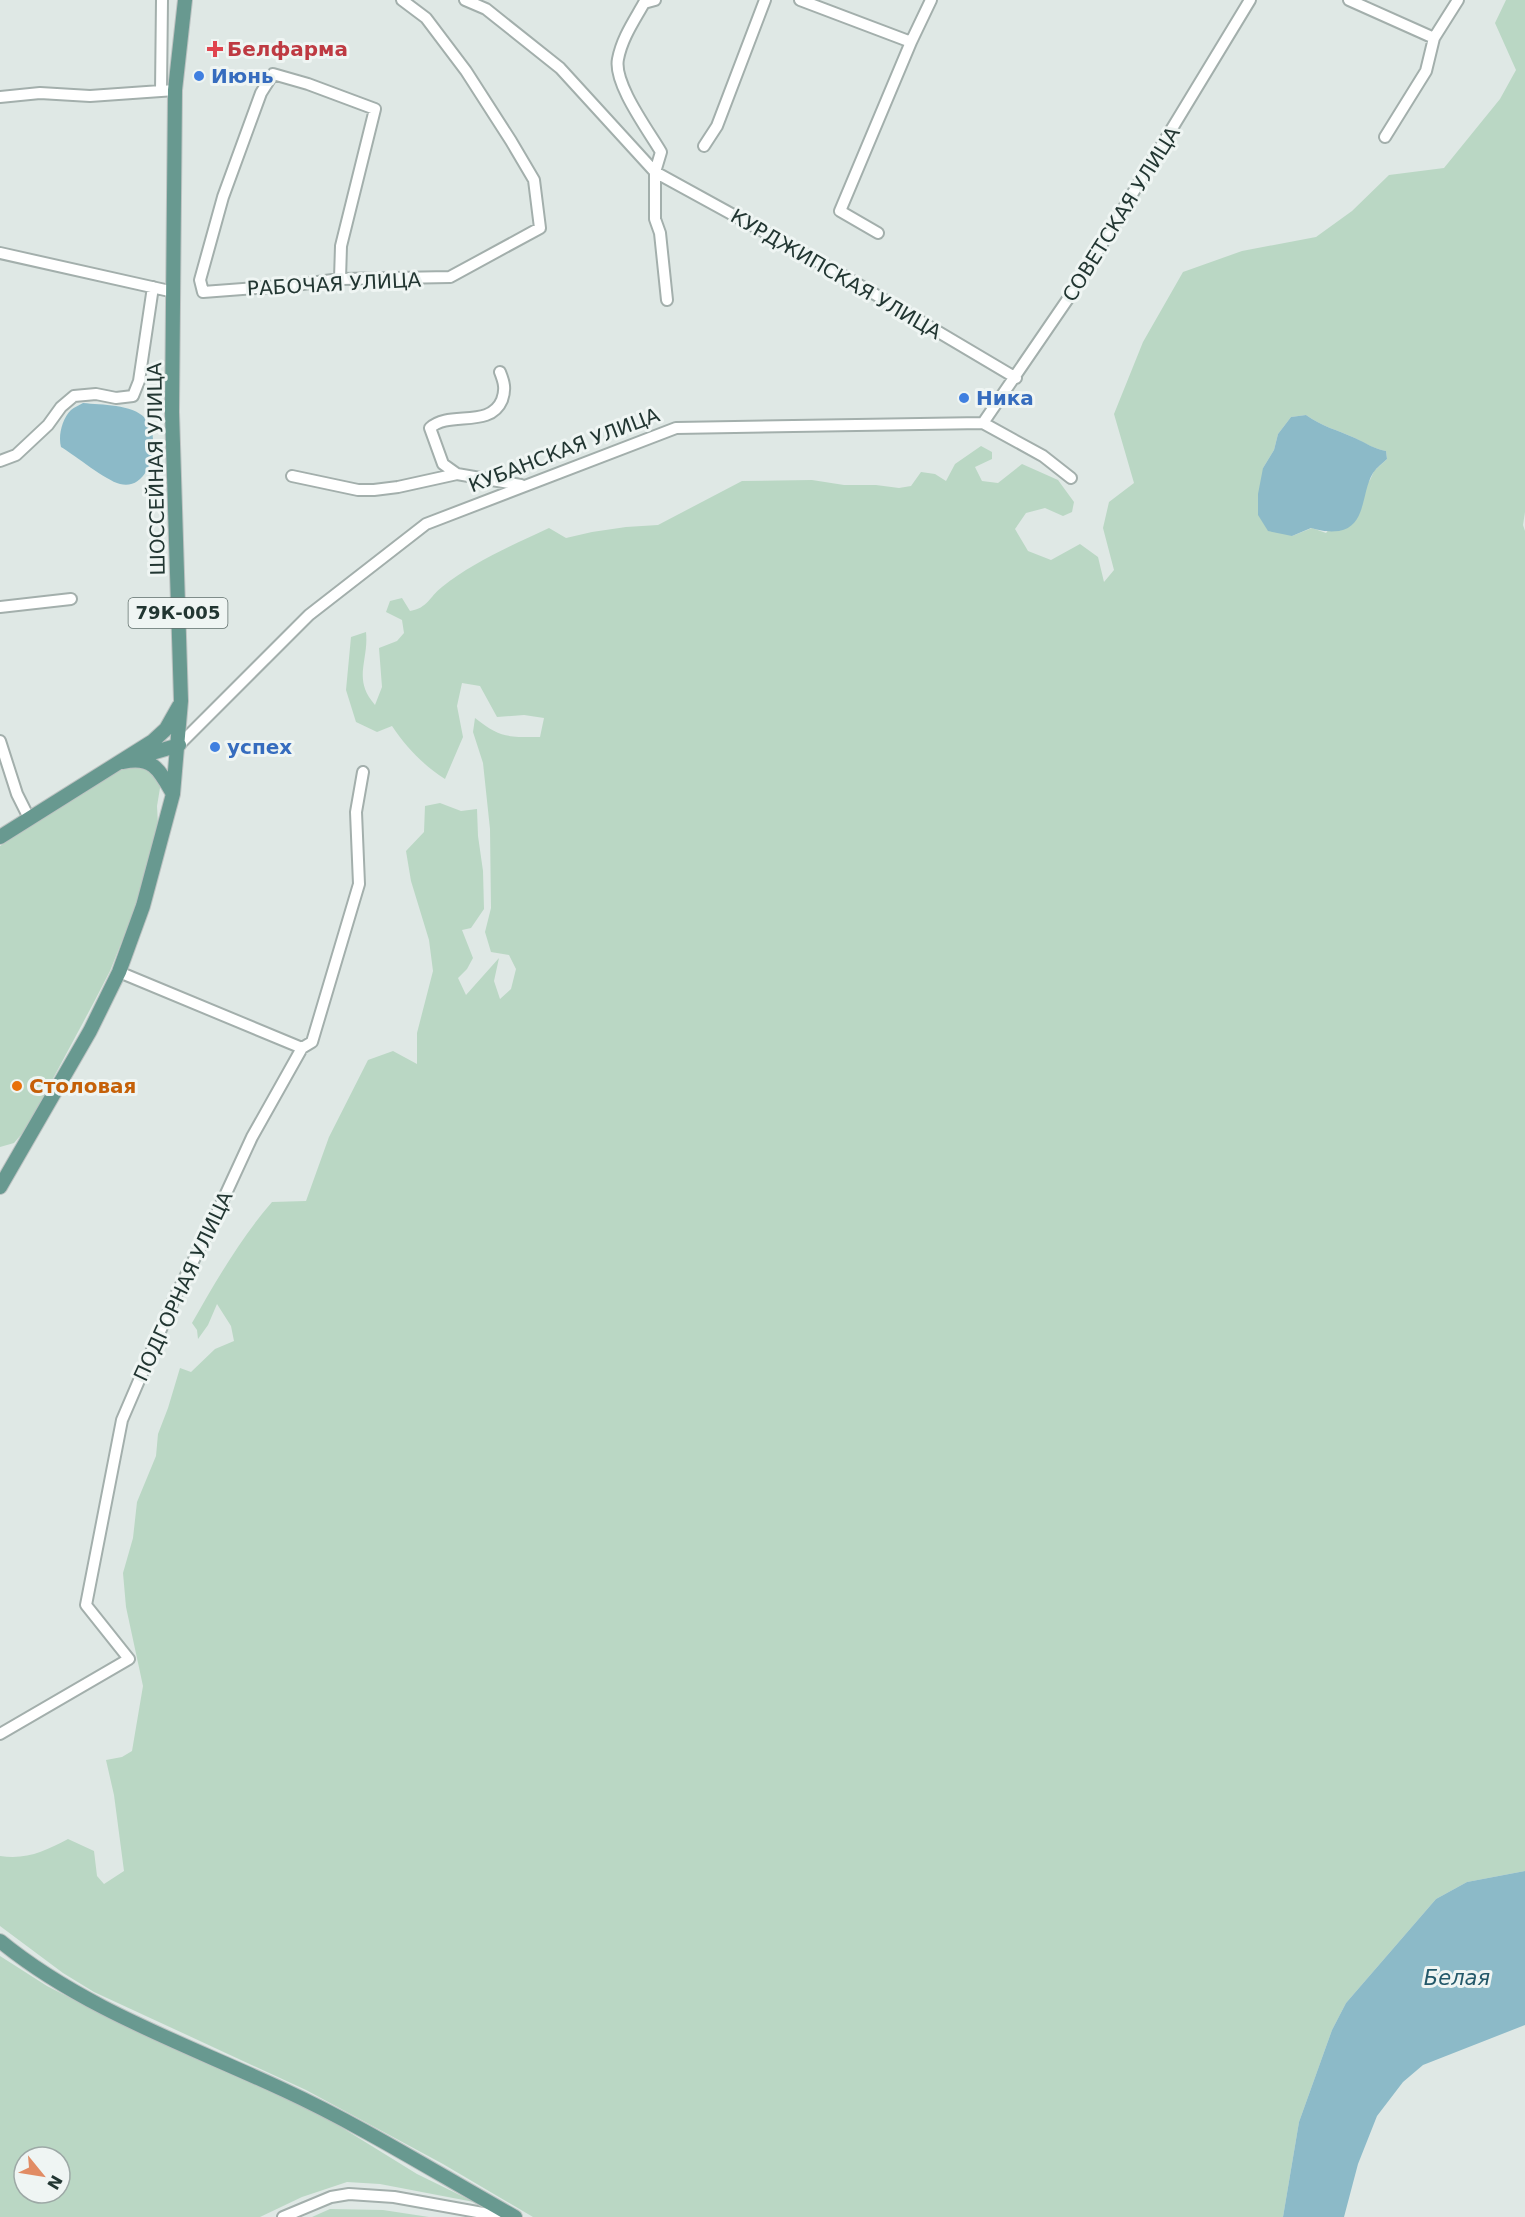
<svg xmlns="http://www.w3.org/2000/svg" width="1525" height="2217" font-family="'DejaVu Sans',sans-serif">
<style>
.green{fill:#bad7c4;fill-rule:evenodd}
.water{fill:#8cbac8}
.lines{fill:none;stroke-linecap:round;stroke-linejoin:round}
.minor-casing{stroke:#a3afac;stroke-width:14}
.major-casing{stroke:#bdc3c2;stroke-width:16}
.minor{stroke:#fff;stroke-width:10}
.major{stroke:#689990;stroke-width:14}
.health-dot{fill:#e0444e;stroke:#eff5f3;stroke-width:2}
.shop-dot{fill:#3f7fe0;stroke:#eff5f3;stroke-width:2}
.food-dot{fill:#e8710a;stroke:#eff5f3;stroke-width:2}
.labels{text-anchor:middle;stroke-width:6;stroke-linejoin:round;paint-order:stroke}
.shield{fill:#eff5f3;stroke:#606f6c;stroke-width:1.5}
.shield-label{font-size:18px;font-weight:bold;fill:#223632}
.health-label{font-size:20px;font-weight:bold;fill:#be3a42;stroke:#eff5f3;text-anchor:start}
.shop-label{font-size:20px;font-weight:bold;fill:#366cbe;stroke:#eff5f3;text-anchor:start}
.street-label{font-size:20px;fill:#223632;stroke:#eff5f3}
.food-label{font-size:20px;font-weight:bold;fill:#c56008;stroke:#eff5f3;text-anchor:start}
.water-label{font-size:21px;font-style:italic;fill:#24596a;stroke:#eff5f3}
</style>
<rect width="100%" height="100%" fill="#dfe8e5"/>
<path class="green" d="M1506,0H1525V512L1523,525L1525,531V1871L1467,1882L1436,1899L1346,2003L1332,2030L1299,2122L1283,2217H533L443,2164L306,2090L94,1992L63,1973L4,1929L0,1926V1856C27,1860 45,1851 68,1839L94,1851L97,1876L104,1884L124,1871L114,1795L106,1760L122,1757L132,1751L143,1686L126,1607L123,1573L133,1538L137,1502L156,1456L158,1434L168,1408L180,1368L191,1372L215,1349L234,1341L231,1326L217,1304L208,1325L198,1339L197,1330L192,1323C216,1281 240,1239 272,1202L306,1201L329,1137L368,1060L393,1051L417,1064V1033L433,971L429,940L411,881L406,851L424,832L425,806L440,803L461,811L477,809L478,836L483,871L484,909L471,928L462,930L473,958L467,969L458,978L466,995L499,958L494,981L500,999L511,989L516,969L509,955L491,952L485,932L491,908L490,829L483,763L473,732L475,718C500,738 508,737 540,737L544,718L524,715L497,717L480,686L462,683L457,706L463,737L445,779C422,764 407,748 392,726L377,732L356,722L346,690L351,637L366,632C369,661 352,679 375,705L382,687L379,648L397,641L404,633L402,620L386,612L390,601L402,598L410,611C428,608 429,597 442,587C473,562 513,545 549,528L566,538L592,532L626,527L658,525L742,481L812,480L844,485H876L899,488L911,486L921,472L935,474L946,481L955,464L981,446L992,452V459L975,467L982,481L998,483L1022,464L1058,480L1074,502L1072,512L1063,516L1045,508L1026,513L1015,529L1028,551L1051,560L1080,544L1098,557L1104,582L1114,570L1103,528L1109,502L1134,483L1114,414L1143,342L1183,272L1242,251L1316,237L1352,211L1389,175L1444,168L1500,99L1516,70L1495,23ZM1306,415C1321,426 1337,430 1355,438C1365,443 1374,449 1386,451L1387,459L1374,471L1370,480L1326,533L1312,528L1292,536L1263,468L1274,450L1278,434L1291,417Z
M145,765L161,782L157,806L158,825L134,911L110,971L94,1002L26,1129L14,1143L0,1147V846L123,767Z
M0,1956L47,1986L94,2010L185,2054L315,2111L417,2174L474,2202L380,2184L347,2182L302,2197L260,2217H0ZM24,2157H60V2193H24Z
M330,2209L383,2210L429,2217H312Z"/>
<path class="water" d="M83,403C102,405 132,404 145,418C162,434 152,492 120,484C105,480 76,456 61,447C58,436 62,419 71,410C74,407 80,405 83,403Z
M1306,415C1321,426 1337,430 1355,438C1366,443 1374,449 1386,451L1387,459C1383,463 1377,467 1373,473C1361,492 1367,526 1339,531C1328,532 1322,531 1311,528L1292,536L1268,531L1258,515V494L1263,468L1274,450L1278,434L1291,417Z
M1525,1871V2025L1423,2065L1403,2082L1377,2116L1358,2164L1344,2217H1283L1299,2122L1332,2030L1346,2003L1436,1899L1467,1882Z"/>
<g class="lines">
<defs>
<path id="minor" d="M465,0L486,9L560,68L655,172L839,273L1016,378
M655,0L644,3C634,21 622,38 618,59C613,83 648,130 661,152L655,172V219L660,233L667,300
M800,0L911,42
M1349,0L1434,38
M161,91L162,0
M0,97L40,93L90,96L175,90
M1385,137L1426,71L1434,38L1458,0
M704,146L717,126L765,0
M878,233L840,211L911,42L931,0
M0,253L174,292
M340,279L341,246L375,109L308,84L273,74L261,93L223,197L200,280L203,292L295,285L340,279L450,277L540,228L534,180L511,141L466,71L426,18L402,0
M983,423L1074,290L1250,0
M0,461L16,455L48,425L61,407L74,396L96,394L116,398L133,396L139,381L153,287
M457,474L443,464L430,428C449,410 490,429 502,400C506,389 504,382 500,372
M292,476L358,490H374L398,487L457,474L521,485
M0,607L71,599
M0,741L17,794L29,818
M179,745L309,615L426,524L676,428L983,423L1043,456L1071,478
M119,972L302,1048
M0,1734L129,1659L86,1605L122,1420L174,1299L211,1226L252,1137L302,1048L312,1042L359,884L356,812L363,772
M283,2217L331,2197L349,2194L394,2197L505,2217"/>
<path id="major" d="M135,758L179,745
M123,762C153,755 160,771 173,794
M0,837L153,741L166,729L179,706
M0,1187L90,1031L119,972L143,906L173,794L181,701L172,412L175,90L185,0
M0,1941C83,2009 188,2045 284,2090C364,2127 438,2174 515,2217"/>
</defs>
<use href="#minor" class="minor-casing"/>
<use href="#major" class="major-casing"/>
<use href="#minor" class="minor"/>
<use href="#major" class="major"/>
</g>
<path class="health-dot" d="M212 40h6v6h6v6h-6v6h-6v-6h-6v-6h6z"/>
<g class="shop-dot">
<circle cx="199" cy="76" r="6"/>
<circle cx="964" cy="398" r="6"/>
<circle cx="215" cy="747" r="6"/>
</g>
<circle class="food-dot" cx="17" cy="1086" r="6"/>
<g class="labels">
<rect class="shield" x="128.5" y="598" width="99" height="30" rx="4.5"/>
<g class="shield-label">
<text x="178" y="619">79К-005</text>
</g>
<g class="health-label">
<text x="227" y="56">Белфарма</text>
</g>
<g class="shop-label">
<text x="211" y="83">Июнь</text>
<text x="976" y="405">Ника</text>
<text x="227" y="754">успех</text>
</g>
<g class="street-label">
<text transform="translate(1121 214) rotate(-58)" y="7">СОВЕТСКАЯ УЛИЦА</text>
<text transform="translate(836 274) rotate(30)" y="7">КУРДЖИПСКАЯ УЛИЦА</text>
<text transform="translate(334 284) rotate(-3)" y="7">РАБОЧАЯ УЛИЦА</text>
<text transform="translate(564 450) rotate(-21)" y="7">КУБАНСКАЯ УЛИЦА</text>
<text transform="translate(156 469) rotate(-91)" y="7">ШОССЕЙНАЯ УЛИЦА</text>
<text transform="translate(183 1286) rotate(-65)" y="7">ПОДГОРНАЯ УЛИЦА</text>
</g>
<g class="food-label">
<text x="29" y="1093">Столовая</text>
</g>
<g class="water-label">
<text x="1457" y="1985">Белая</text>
</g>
</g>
<g transform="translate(42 2175) rotate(120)"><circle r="28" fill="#eff5f3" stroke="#9da9a6" stroke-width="1.5"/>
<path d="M0-4.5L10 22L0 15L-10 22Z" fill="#e18c64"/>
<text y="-9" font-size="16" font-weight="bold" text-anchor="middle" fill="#223632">N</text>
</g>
</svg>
